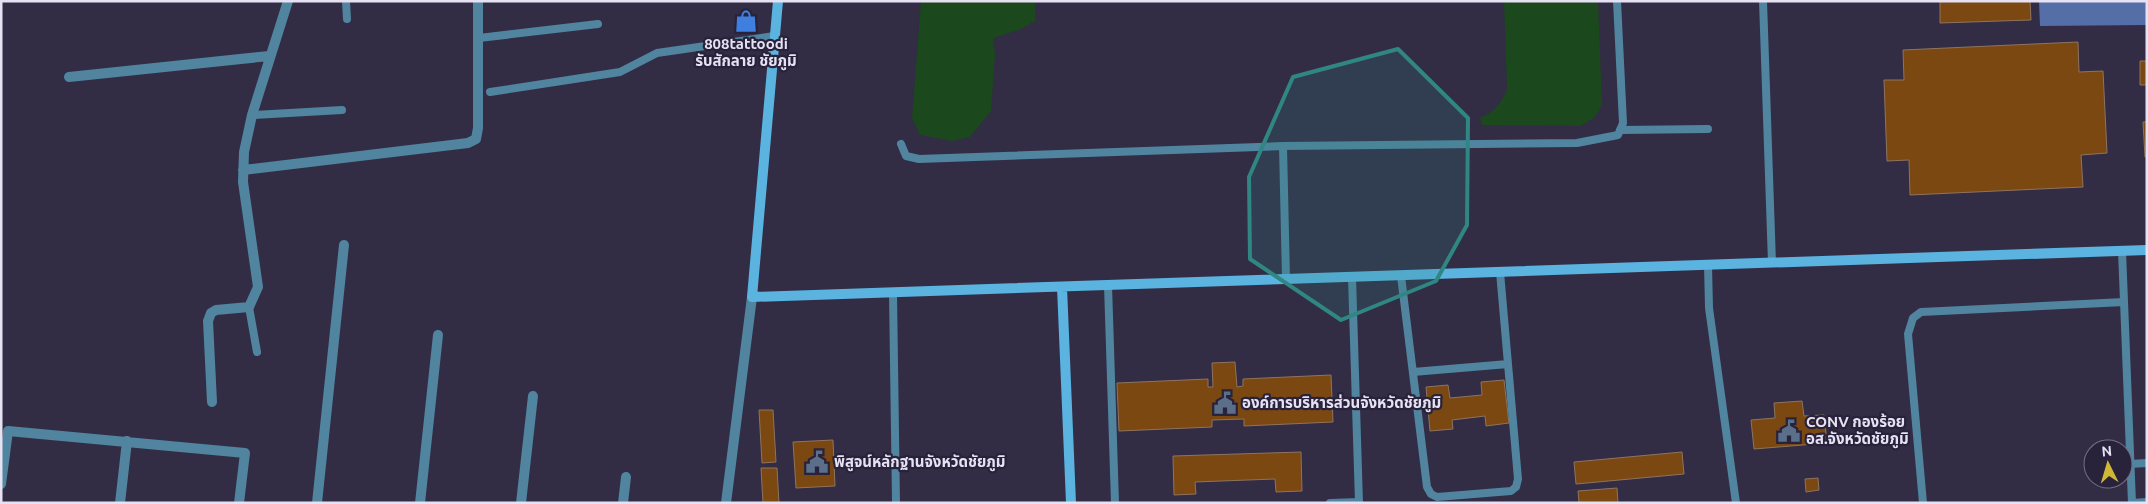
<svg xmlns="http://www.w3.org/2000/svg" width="2148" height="504" font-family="Ubuntu,'Noto Sans Thai',sans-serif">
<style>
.green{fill:#1b481d}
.water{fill:#546fa8}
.building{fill:#7c4812;stroke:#8e745e}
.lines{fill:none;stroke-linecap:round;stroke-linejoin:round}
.lane{stroke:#50849f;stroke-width:8}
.street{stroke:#50849f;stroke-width:10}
.secondary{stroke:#5bb3df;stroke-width:10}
.marked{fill:#2f8682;fill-opacity:0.2;stroke:#2f8682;stroke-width:4;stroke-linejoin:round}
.labels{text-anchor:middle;stroke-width:4.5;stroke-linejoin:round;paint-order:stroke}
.poi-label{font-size:15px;font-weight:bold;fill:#e6e2f3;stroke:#28223b;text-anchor:start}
</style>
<rect width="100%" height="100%" fill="#322c45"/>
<path class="green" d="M921,1H1035V21L1019,30L993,38L995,54L991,111L970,137L953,141L920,135L912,118Z
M1504,1H1598L1602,104L1595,117L1581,126L1482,125L1480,118C1494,112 1502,103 1507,89Z"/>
<path class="water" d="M2039,1H2147V25L2040,26Z"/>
<path class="building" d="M1940,1H2030L2031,20L1940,23Z
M2078,42L2079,72L2103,71L2107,153L2081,155L2083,187L1910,195L1909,160L1887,161L1884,80H1904L1903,50Z
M2140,61H2147V85H2140Z
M2143,122H2147V157H2145Z
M1235,362L1237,387L1243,386V379L1331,375L1333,422L1244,426V419L1212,420V427L1119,431L1117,383L1208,379V387H1213L1212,363Z
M1504,380L1509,423L1486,426L1485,416L1452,420L1453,429L1430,431L1426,387L1448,385L1450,398L1482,395L1481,382Z
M1802,401L1804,416L1824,415L1827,443L1754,449L1751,420L1775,418L1774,403Z
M759,410H773L776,462L762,463Z
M833,440L835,486L796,488L793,442Z
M1301,452L1302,491L1276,492L1275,479L1195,482L1196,494L1174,495L1173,456Z
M1682,452L1684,474L1576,484L1574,462Z
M761,468H777L779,503H763Z
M1818,478L1819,490L1806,492L1805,479Z
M1617,488L1618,503H1579L1578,491Z"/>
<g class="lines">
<path class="lane" d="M346,1L347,19
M1763,1L1772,263
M479,38L598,24
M490,92L620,72L657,53L774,36
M252,115L342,110
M1620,130L1708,129
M901,144L906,156L919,159L1283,146L1577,143L1618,135L1623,123L1617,1
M1283,146L1286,279
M2122,251L2132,503
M1708,265L1709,308L1736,503
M1401,276L1427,487L1431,494L1437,497L1511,491L1516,487L1518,479L1500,272
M1352,277L1359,503
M1108,285L1115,503
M893,293L896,503
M249,307L257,352
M1413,372L1508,364
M2130,464L2147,463
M1330,503L1359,502
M1923,503L1908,334L1913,318L1921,312L2124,302
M2132,503L2147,502"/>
<path class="street" d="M69,77L269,56
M243,170L468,143L476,139L478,128V1
M212,402L208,321L211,313L216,310L249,307L258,287L243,182L244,152L252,115L288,1
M1,484L8,431L245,453L239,503
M120,503L127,441
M317,503L344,245
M420,503L438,335
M521,503L533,396
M623,503L626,477
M726,503L752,297"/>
<path class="secondary" d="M778,1L752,297L2147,250
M1062,287L1071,503"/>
</g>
<path class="marked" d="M1398,49L1468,118L1467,225L1436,281L1341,320L1250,259L1249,177L1293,77Z"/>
<defs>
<symbol id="shop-bare" viewBox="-9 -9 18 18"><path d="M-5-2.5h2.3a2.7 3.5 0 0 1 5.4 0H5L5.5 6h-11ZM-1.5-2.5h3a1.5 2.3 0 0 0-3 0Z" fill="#3f7fe0" stroke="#28223b" stroke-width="2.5" paint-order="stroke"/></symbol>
<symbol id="civic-bare" viewBox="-9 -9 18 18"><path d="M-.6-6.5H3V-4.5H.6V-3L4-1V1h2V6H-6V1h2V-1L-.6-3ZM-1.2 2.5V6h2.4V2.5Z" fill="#5c6f8a" stroke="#28223b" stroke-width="2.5" paint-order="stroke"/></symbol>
</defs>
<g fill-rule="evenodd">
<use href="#shop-bare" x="730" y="5" width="32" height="32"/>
<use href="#civic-bare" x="1209" y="387" width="32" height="32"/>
<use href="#civic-bare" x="1773" y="415" width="32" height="32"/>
<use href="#civic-bare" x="801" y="446" width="32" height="32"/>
</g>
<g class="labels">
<g class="poi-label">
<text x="746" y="49" text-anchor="middle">808tattoodi<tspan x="746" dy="17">รับสักลาย ชัยภูมิ</tspan></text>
<text x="1242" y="408">องค์การบริหารส่วนจังหวัดชัยภูมิ</text>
<text x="1806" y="427">CONV กองร้อย<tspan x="1806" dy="17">อส.จังหวัดชัยภูมิ</tspan></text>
<text x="834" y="467">พิสูจน์หลักฐานจังหวัดชัยภูมิ</text>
</g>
</g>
<rect width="2148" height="504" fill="none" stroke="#e6e2f3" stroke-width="5"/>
<g transform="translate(2108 464) rotate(355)"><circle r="24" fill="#28223b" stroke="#746f85"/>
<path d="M0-4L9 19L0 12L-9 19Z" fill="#d0b837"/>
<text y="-8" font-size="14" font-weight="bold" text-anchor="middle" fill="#e6e2f3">N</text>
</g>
</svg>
